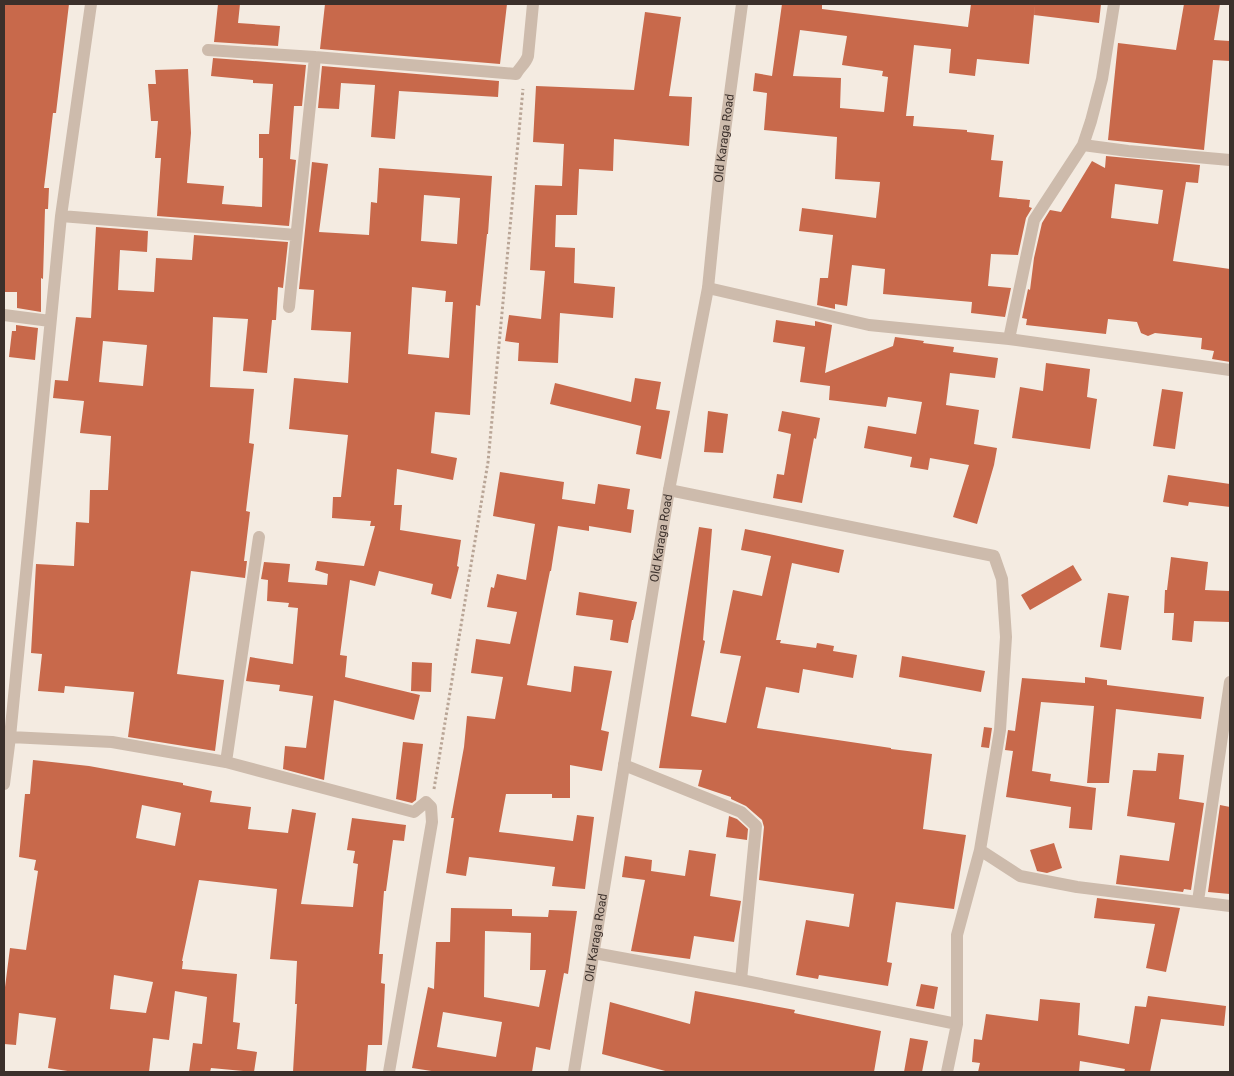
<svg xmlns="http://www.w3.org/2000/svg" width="1234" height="1076" font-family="Roboto,sans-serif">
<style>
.building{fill:#c8694b;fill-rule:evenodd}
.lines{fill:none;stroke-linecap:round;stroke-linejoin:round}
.path{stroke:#b9a596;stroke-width:3;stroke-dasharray:2.5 2.5;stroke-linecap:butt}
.service{stroke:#cdbbac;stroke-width:12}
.minor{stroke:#cdbbac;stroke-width:12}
.tertiary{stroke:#cdbbac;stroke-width:12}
.labels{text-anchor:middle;stroke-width:5;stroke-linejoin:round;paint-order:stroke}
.street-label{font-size:12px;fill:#3b302b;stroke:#fbf5ee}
</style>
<rect width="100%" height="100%" fill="#f4ebe1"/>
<path class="building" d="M4,4H69L56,113H53L44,188H49L48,209H45L43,279L41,278V312L17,308V292H4Z
M218,4H240L238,23L280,26L278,46L214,42Z
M325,4H507L500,64L320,49Z
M782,4H822V9L968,27L971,4H1035L1029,64L977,59L975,76L949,73L951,49L914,45L906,116H914L913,126L967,130V132L994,135L991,160L1003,161L999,197L1030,200L1029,207L1032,208L1026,218L1018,255L991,254L988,286L1011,288L1005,317L971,313L972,302L883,294L885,269L852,265L847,306L835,304V309L817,305L820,278H828L833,235L799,231L802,208L876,218L880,182L835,179L837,137L764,130L767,93L753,91L755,73L772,76ZM800,30L847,36L842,65L883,71L882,76L888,77L884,112L840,108L841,78L793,76Z
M1035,4H1101L1099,23L1034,15Z
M1184,4H1220L1214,40L1230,41V61L1213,60L1204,150L1108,140L1118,43L1176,50Z
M645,12L681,17L669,96L692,97L689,146L614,139L613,171L579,169L577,215H556L555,247L575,248L574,283L615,287L613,318L560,313L558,363L518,361L519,343L505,341L509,315L541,319L545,271L530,270L535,185L562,186L564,144L533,142L536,86L634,90Z
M213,58L306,65L302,106H294L290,159L296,160L289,226L157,216L161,158H155L158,121H151L148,84H156L155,70L188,69L191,133L187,183L224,186L222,204L262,207L263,158H259V134H269L273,84L253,83V80L211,76Z
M322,66L499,81L498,97L399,91L395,139L371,137L375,85L341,83L339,109L318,108Z
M1106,156L1200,165L1198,183L1186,182L1173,261L1230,269V362L1212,359L1214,351L1201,349L1202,338L1155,333L1148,336L1141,333L1137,322L1108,319L1106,334L1026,325L1027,319L1022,318L1028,289L1030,290L1034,258L1042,223L1050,210L1061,212L1092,161L1105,168ZM1115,184L1163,190L1158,224L1111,218Z
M312,162L328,164L319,232L369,235L371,202L377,203L379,168L492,176L488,234H487L480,306L476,305L470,415L435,412L431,453L457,458L453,480L397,469L394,505H402L400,530L461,540L457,566L459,567L451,599L431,594L433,584L379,571L375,586L350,580L340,655L347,656L345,677L420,695L414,720L334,700L324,780L283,769L285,746L306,748L313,696L279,691L280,685L246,681L250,657L293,664L298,608L288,607L289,603L267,601L268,580L261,579L264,562L290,564L288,582L327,585L328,574L315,570L317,561L364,566L375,526H370L371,521L332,518L333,497H341L348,435L289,429L294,378L348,383L351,332L311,330L314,290L299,289ZM424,195L460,198L457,244L421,241ZM412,287L446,291L445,302H453L449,358L408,354Z
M96,227L148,231L147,252L120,250L118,290L154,292L156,258L192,260L194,235L288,242L283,288L278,287L276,320H272L267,373L243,371L248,319L213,317L210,387L254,389L249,443L254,444L246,511L250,512L244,561H247L245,578L191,571L177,674L224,680L215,751L128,737L134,692L65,686L64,693L38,691L42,654L31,653L36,564L74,566L76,522L89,523L90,490H108L111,436L80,433L84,401L53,398L55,380L68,381L76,317L91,318ZM103,341L147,345L143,386L99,382Z
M776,320L815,326V321L832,325L825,373L893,346L895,337L924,341L923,343L954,347L953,352L998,358L995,378L950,373L946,405L979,410L974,444L997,448L994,465L977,524L953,517L969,465L930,458L928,470L910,467L912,457L864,448L868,426L916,434L922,402L888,397L886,407L829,400L830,386L800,382L805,347L773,342Z
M16,325L38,328L35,360L9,357L12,331H16Z
M1046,363L1090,369L1087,397L1097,399L1090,449L1012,438L1020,387L1043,391Z
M635,378L661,382L656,409L670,411L661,459L636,454L641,426L550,404L555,383L631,402Z
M1162,389L1183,392L1175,449L1153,446Z
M708,411L728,414L723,453L704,452Z
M782,411L820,418L816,439L814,438L802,503L773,498L777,474L784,475L791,434L778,431Z
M500,472L564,482L562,499L595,504L598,484L630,489L627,509L634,510L631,533L589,526V531L558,526L551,571H550L527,685L571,692L574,666L612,671L601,730L609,732L602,771L570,765V798H552V794H506L499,832L573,841L577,815L594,817L585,889L552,886L555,867L469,857L466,876L446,873L454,818H451L464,747L467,716L495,719L503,677L471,673L476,639L510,644L517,612L487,607L491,587L494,588L497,574L526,580L535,524L493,516Z
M1168,475L1230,484V507L1189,502L1188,506L1163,502Z
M699,527L712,529L703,640L705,641L691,716L726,723L741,656L720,653L733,590L762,596L771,556L741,550L745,529L844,550L839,573L792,563L776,640H781L780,643L816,648L817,643L834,646L833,651L857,655L853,678L803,669L799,693L766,687L757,728L891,748V749L932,754L923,829L966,835L954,909L896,902L887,962L892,963L888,986L819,975L818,979L796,975L806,920L849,927L854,894L759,880L764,827L762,820L746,806L731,799V797L698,786L702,770L659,768Z
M1171,557L1208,562L1205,590L1230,591V622L1194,621L1192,642L1172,640L1174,613H1164L1165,590H1167Z
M1073,565L1082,580L1030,610L1021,595Z
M579,592L637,602L633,620H632L628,643L610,640L613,620L576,615Z
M1108,593L1129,596L1121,650L1100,647Z
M902,656L985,671L981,692L899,677Z
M412,662L432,663L431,692L411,691Z
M1085,677L1107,680V685L1204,697L1201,719L1116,709L1109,783H1087L1094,706L1041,702L1032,771L1051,774L1050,781L1096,788L1092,830L1069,828L1071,807L1006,797L1013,751L1005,750L1008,730L1015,731L1022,678L1085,683Z
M984,727L992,728L989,748L981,747Z
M403,742L423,744L416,800L412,803L396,799Z
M1158,753L1184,755L1179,799L1204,803L1191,890L1184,889L1183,892L1116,884L1120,855L1169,861L1175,823L1127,816L1133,770L1156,771Z
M33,760L89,766L183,783V785L212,791L210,802L251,807L248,829L288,833L292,809L316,813L301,904L353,907L358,864L353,863L355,851L347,850L352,818L406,825L404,841L393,840L386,891H384L379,954H383L381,983L385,984L382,1045H368L366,1072H293L297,1004H295L297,961L270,959L277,889L199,880L182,961H183L182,969L237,974L233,1022L240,1023L237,1049L257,1052L254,1072L211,1068L210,1072H189L193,1043L202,1044L207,997L175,991L169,1040L153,1038L149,1072H74L48,1068L56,1018L19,1013L16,1045L4,1044V995L10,948L26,950L38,871L34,870L36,860L19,857L25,794H30ZM142,805L181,813L175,846L136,838ZM114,975L153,982L146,1013L110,1009Z
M1220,805L1230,807V894L1208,892Z
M729,816L737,819L748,829L747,840L726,837Z
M1054,843L1062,868L1047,873L1037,871L1030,850Z
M689,850L716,854L710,896L741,901L734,942L694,936L690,959L631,951L645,880L622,877L625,856L652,860L651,871L685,876Z
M1097,898L1180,908L1166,972L1146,968L1155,924L1094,918Z
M451,908L512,909V916L548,917L549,910L577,911L568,974L564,973L550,1050L536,1047L532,1072H438L412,1068L428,987L434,989L436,942H450ZM485,931L531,933L530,970H546L539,1007L484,997ZM443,1012L502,1022L496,1057L437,1047Z
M921,984L938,987L934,1009L916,1006Z
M695,991L795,1010L794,1013L881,1031L874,1072H669L602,1054L610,1002L690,1024Z
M1148,996L1226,1006L1224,1026L1161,1019L1150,1072H1124L1125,1069L1080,1061L1079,1072H978L980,1063L972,1062L974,1039L982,1040L986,1014L1038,1021L1040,999L1080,1003L1078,1035L1129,1044L1135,1006L1146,1007Z
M910,1038L928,1041L922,1072H904Z"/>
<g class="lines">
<path class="path" d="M434,789L488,462L523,89"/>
<path class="service" d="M624,765L741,812L756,826L741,980"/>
<path class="minor" d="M208,50L315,57L516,74C520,67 526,63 528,56L533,4
M1083,145L1128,151L1230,160
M61,216L296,235
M708,288L869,325L1009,339L1230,370
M289,307L315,57
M4,315L50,321
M1009,339L1034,220L1083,145L1091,121L1102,79L1114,4
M669,490L994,556L1002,579L1006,637L1000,730L980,850L957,935V1024L947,1072
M10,737L112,742L226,762L414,812L426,802L431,807L432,822L389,1072
M226,762L259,537
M4,784L10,737L61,216L91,4
M980,850L1020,876L1077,887L1230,906
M1198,901L1230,682
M594,953L741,980L957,1024"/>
<path class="tertiary" id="s1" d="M574,1072L669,490L708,288L720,168L742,4"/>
</g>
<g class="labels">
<g class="street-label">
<text dy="4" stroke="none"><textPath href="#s1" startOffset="946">Old Karaga Road</textPath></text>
<text dy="4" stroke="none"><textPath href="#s1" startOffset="541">Old Karaga Road</textPath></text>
<text dy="4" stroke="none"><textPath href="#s1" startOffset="136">Old Karaga Road</textPath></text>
</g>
</g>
<rect width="1234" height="1076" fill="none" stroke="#3b302b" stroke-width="10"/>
</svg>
